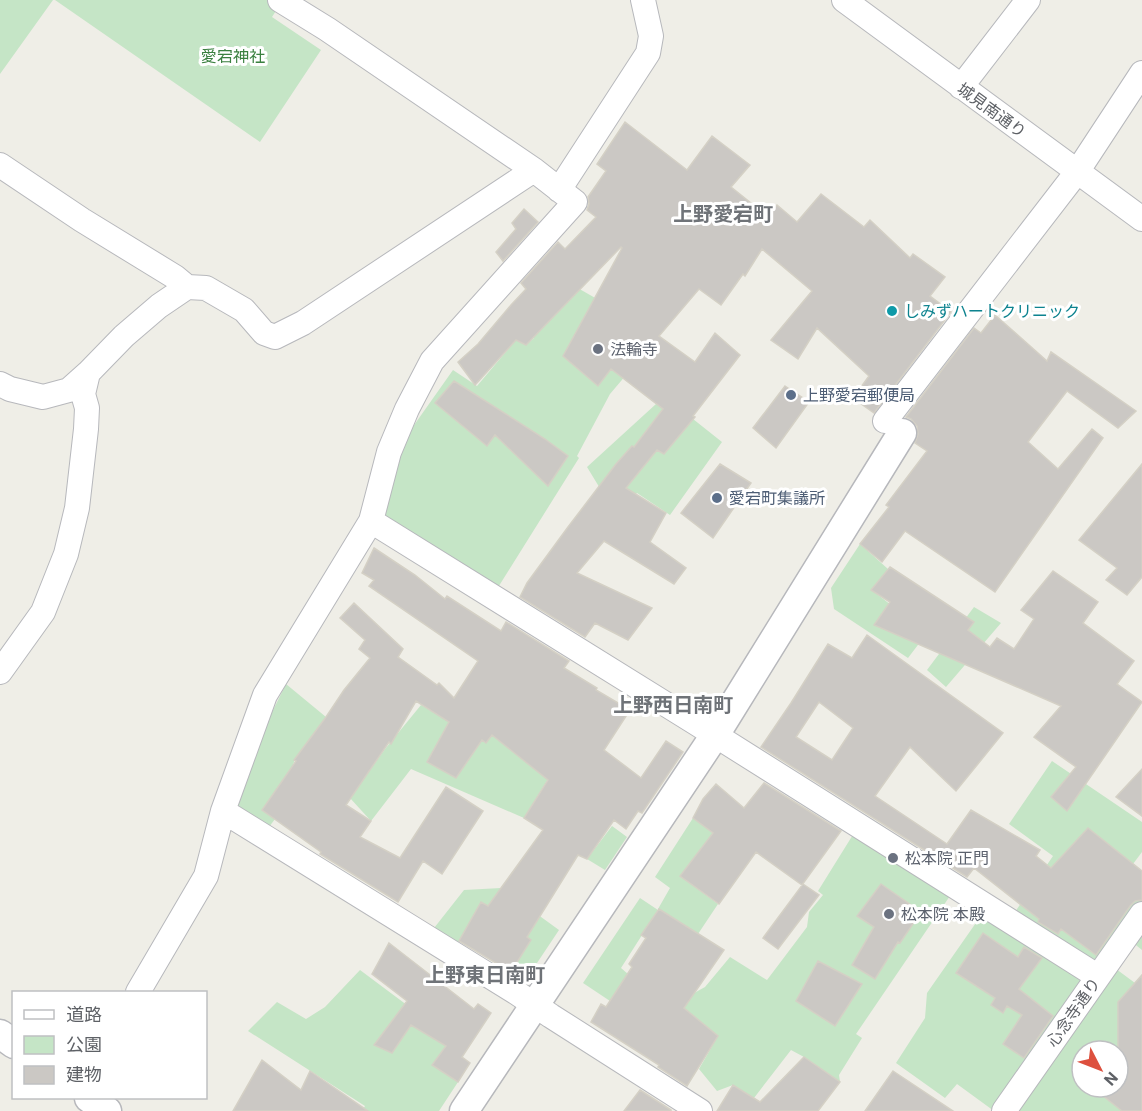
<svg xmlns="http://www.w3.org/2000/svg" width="1142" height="1111" font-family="Roboto,'Noto Sans JP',sans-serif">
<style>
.green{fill:#c5e5c6;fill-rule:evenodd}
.building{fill:#cbc8c4;stroke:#d4d0c5;stroke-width:1.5;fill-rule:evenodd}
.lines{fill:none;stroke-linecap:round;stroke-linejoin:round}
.minor-casing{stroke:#b7b8bc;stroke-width:26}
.tertiary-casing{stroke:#b7b8bc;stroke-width:31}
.minor{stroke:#fff;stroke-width:24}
.tertiary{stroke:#fff;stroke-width:28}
.culture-dot{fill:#0f9aa8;stroke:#fff;stroke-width:2}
.worship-dot{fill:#6b7280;stroke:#fff;stroke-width:2}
.service-dot{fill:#5c6f8a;stroke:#fff;stroke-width:2}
.labels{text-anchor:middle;stroke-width:6;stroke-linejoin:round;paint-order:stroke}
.park-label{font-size:16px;fill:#3b8040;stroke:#fff}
.street-label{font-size:16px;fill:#5e6166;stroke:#fff}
.culture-label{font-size:16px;fill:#0d838f;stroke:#fff;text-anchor:start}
.worship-label{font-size:16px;fill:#5b616d;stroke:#fff;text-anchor:start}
.service-label{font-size:16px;fill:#4e5e75;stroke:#fff;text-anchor:start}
.quarter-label{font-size:20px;font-weight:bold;fill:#6f7378;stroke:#fff}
</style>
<rect width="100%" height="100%" fill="#efeee7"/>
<path class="green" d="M0,0H53L0,74Z
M55,0H283L272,17L321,50L260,142Z
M576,287L660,335L610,394L577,456L579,458L492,597L371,521L412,428L453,370L477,386L516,340L526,345L534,338L533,337Z
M656,404L693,419L722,442L670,515L637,493L627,502L601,490L587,467Z
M860,544L888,569L873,591L927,633L908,658L834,609L831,588Z
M974,607L1001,623L946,687L927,670Z
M286,684L326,717L295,759L275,819L263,835L223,811Z
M520,684L578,730L524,818L411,769L371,821L350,798L385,749L421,705L486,743Z
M1052,761L1142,822V852L1127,872L1142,887V950L1126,937L1093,973L1011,918L1053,856L1009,824Z
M693,818L714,834L680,876L718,904L698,934L658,909L670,888L655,877Z
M859,825L954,890L856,1034L862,1038L839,1075L840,1082L804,1057L791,1050L754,1098L733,1085L717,1091L699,1069L718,1036L676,1003L705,987L730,957L767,980L807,927L809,912L823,895L818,891Z
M612,826L627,837L605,870L587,859Z
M501,888L559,930L517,993L503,984L529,943L482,902L452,953L427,937L464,890Z
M640,898L658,910L621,968L628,974L610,1001L583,983Z
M987,907L1096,978L1108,963L1135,983L1142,1111H994L957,1084L945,1098L896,1063L925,1018L927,993ZM1082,1051H1118V1087H1082Z
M360,970L447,1035L446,1046L432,1065L458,1082L439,1111H362L365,1106L248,1031L277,1002L306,1019L325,1007Z"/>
<path class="building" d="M625,122L687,170L712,136L750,165L731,187L767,216L777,205L797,222L821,194L864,227L870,220L910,258L913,254L945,277L930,296L951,312L874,413L853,398L869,376L817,328L798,359L771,340L812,291L762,249L745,276L743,274L721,305L699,289L659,336L695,362L715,333L740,355L693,416L695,417L664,454L657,450L626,488L666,513L650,542L686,568L674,584L604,541L577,573L652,608L628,640L595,623L585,637L520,597L527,583L568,527L616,464L632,446L634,447L663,409L611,369L598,386L563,356L622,248L621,247L526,345L516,340L475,385L458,362L478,344L511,305L526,289L521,283L558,242L565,249L596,217L587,210L589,204L588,197L606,171L597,164Z
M524,209L538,222L503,261L496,252L516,229L512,223Z
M995,315L1047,361L1051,352L1136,411L1118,428L1067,391L1028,442L1058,469L1092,429L1103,438L995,592L905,531L882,562L860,544L889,507L886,505L927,451L915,443L918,434L917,426L911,419L906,417L974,328L981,333Z
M454,381L545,439L568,456L548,486L495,435L487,446L435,403Z
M785,386L809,402L776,448L753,428Z
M720,464L751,483L713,538L681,513Z
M1142,464V577L1127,595L1106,580L1117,568L1079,540Z
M374,548L415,575L445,599L447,596L501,631L506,622L569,661L564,668L597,688L596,690L630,710L604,750L641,778L666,741L683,752L642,813L638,811L626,829L614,820L587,859L578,855L527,937L531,940L511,972L459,941L481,902L488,906L543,830L524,818L548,780L492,735L486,743L482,740L456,778L427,762L449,722L416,701L391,744L389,742L346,805L371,821L360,837L400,858L446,787L483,811L442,874L423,861L398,902L320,854L321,852L262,810L296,761L294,760L326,717L344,690L370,658L359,649L365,640L340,618L354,603L403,649L398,657L437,685L439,683L454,698L478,661L369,586L374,580L362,573Z
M890,567L974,622L968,630L990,647L997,638L1014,649L1034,619L1021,610L1053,571L1098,602L1083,623L1134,661L1117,684L1142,702L1067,811L1051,797L1076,767L1034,737L1061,706L874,625L890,602L871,590Z
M867,635L1003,733L956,791L910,747L875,796L947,844L971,810L1040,850L1036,856L1051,868L1088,828L1142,871V900L1135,901L1130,906L1096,955L1061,929L1058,934L1038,922L1039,919L974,868L967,877L761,747L791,703L828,644L852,658ZM819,702L853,728L832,760L796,737Z
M1142,769V816L1116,797Z
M764,783L841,831L802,885L756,852L719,904L680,876L713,833L693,818L703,799L716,784L744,808Z
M803,884L819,895L778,949L763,938Z
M881,884L921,912L900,943L898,942L875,979L852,965L874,927L857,916Z
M659,909L724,950L684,1008L718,1036L687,1086L658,1067L659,1065L591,1022L601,1004L606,1007L632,967L629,964L646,938L641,935Z
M983,933L1018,957L1024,947L1042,958L1019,989L1053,1016L1024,1058L1003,1044L1022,1015L1007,1006L1003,1013L991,1005L995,998L956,973Z
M389,943L474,1009L478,1004L491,1013L462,1057L470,1063L458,1082L432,1065L446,1046L411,1025L392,1053L374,1045L407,1001L372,974Z
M818,961L862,984L835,1026L796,1001Z
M1142,975V1111H1122L1092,1087H1118V1002Z
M804,1057L840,1082L818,1111H717L733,1085L760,1102Z
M262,1060L301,1090L310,1071L368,1111H233Z
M893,1071L953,1111H865Z
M640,1090L671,1110V1111H624Z"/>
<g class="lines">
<defs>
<path id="minor" d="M844,0L1142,219
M961,87L1028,0
M0,165L82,220L175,277L187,287
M559,190L648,53L651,36L643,0
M0,384L10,389L43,397L69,390L88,373
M885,421L1077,172L1142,73
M371,521L696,723L1097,976
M0,672L43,612L66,554L77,508L86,429L87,408L83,394L88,373L124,336L159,306L187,287L206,288L244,310L264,333L275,337L303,323L534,170
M223,811L517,993L551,1016L700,1111
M138,992L206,876L223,811L265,695L371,521L389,452L407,409L432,361L575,202L534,170L327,29L280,0
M1004,1111L1142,914"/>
<path id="tertiary" d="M0,1034L14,1044
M89,1098L107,1111
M464,1111L715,735L902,433"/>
</defs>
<use href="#minor" class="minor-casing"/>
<use href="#tertiary" class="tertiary-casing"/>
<use href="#minor" class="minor"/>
<use href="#tertiary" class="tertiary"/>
</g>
<circle class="culture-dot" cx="892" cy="311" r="6"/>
<g class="worship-dot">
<circle cx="598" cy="349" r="6"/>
<circle cx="893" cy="858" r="6"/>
<circle cx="889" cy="914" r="6"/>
</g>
<g class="service-dot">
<circle cx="791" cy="395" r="6"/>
<circle cx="717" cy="498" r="6"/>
</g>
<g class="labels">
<g class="park-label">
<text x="233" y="62">愛宕神社</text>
</g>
<g class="street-label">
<text transform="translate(992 110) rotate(36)" y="6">城見南通り</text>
<text transform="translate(1073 1012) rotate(-55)" y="6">心念寺通り</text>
</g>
<g class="culture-label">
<text x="904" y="317">しみずハートクリニック</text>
</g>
<g class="worship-label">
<text x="610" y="355">法輪寺</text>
<text x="905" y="864">松本院 正門</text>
<text x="901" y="920">松本院 本殿</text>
</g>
<g class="service-label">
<text x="803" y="401">上野愛宕郵便局</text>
<text x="729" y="504">愛宕町集議所</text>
</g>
<g class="quarter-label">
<text x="723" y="221">上野愛宕町</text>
<text x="673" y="712">上野西日南町</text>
<text x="485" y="982">上野東日南町</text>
</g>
</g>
<rect x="12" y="991" width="195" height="108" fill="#ffffff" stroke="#bfc0c2" stroke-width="1.5"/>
<rect x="24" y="1010" width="30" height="9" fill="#ffffff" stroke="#bfc0c2" stroke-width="1.5"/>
<text x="66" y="1021" font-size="18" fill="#5e6166">道路</text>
<rect x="24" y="1036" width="30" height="18" fill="#c5e5c6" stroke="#bfc0c2" stroke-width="1.5"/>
<text x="66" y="1051" font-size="18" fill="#5e6166">公園</text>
<rect x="24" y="1066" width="30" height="18" fill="#cbc8c4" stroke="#bfc0c2" stroke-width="1.5"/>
<text x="66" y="1081" font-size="18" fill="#5e6166">建物</text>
<g transform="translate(1100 1069) rotate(132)"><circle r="28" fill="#ffffff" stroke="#bfc0c2" stroke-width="1.5"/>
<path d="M0-4.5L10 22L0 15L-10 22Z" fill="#dd503e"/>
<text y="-9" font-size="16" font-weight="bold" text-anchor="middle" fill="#5e6166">N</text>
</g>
</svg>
